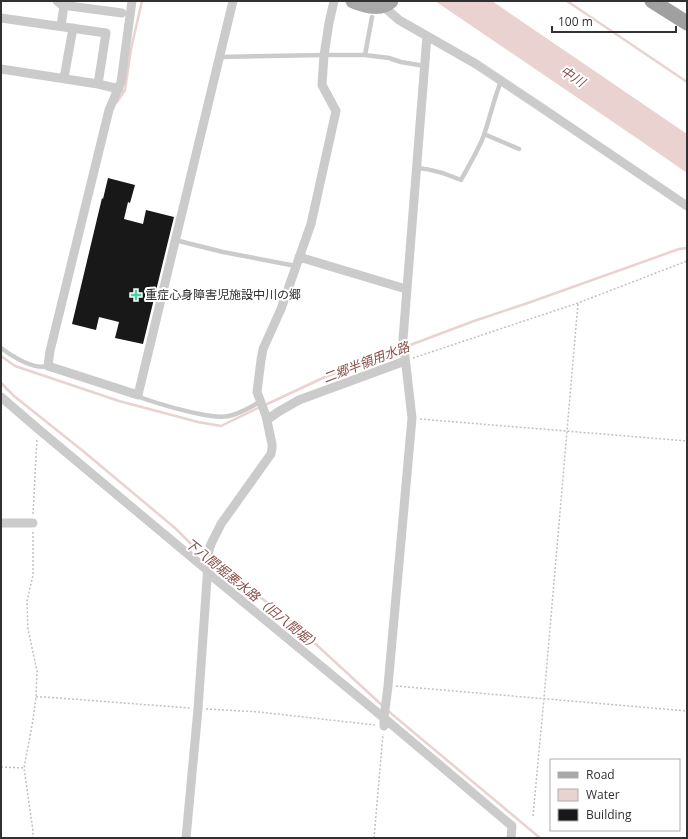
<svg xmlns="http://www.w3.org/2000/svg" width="688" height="839" font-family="'Open Sans','Noto Sans JP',sans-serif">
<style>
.water{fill:#e9d2cf}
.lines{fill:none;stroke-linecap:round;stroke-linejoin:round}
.stream{stroke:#e9d2cf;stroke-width:2.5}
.building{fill:#181818}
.path{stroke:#c1c1c1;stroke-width:1.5;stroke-dasharray:2 2;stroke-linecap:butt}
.service{stroke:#cbcbcb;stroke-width:4.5}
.minor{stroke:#cbcbcb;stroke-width:9}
.primary{stroke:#a9a9a9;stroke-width:15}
.trunk{stroke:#a0a0a0;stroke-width:15}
.poi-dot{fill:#49d1a0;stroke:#fff;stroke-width:1.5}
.labels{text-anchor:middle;stroke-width:4;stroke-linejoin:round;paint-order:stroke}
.poi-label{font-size:12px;fill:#313131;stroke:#fff;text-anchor:start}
.water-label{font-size:13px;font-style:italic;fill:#8a4e47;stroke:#fff}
</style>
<rect width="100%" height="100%" fill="#fff"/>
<path class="water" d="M435,1H492L687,134V173L641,141Z"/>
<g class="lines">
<path class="stream" d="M567,1L687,82
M117,102L125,90L131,49L142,1
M1,356L15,366L119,401L198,422L221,426L260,407
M1,383L14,396L83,451L175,528L199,552L206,558
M265,405L325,377L474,321L528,303L679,249L687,248
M210,561L254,592L295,625L384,707
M387,710L540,838"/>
</g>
<path class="building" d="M108,178L135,185L130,203L128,202L124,219L143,224L146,210L174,217L143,344L115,338L119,322L99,317L96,330L72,324L102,198L103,199Z"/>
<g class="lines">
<path class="path" d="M413,358L578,303L687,261
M420,419L687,441
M33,514L37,438
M33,532V575L27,601L28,629L37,671L36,697L33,720L24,768L33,831V838
M396,686L687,711
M36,697H45L190,708
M206,709L259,712L375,725
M1,767L24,768
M533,816L544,698L578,303
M374,838L383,734"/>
<path class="service" d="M365,55L372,17
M219,57L324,55H365L389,58L401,62L425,66
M484,134L519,149
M417,168C433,169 446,174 461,180C469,165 478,151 484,135C490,117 494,99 501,81
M175,240L223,252L296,266
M1,348C12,356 34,370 48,366
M138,395L142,398C162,405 183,411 205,415C213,416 221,418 229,416C240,414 250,407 260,402"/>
<path class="minor" d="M57,1L62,5L122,13
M132,1L121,82L109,110L50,351L48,366L138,395L233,1
M383,6L399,20L476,64L539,106L687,206
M1,18L106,33L98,84
M61,26L64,5
M1,69L98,84L119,89
M64,78L73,28
M299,257L406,289
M1,397L37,428L207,570
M267,420L278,412L299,400L405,361
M1,523H33
M207,572L384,718L512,826L511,838
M384,726V718L388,686L412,418L403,339L427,36
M186,838L198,709L209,550L211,544L221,524L271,454L272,448V444L266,416L257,392L261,360L263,349L281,309L311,224L336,111L322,85L324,55L329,23L334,1"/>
<path class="primary" d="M353,1C365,5 380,11 391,1"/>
<path class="trunk" d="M652,1L687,23"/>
</g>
<path class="poi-dot" d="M134 289h4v4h4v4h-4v4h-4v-4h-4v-4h4z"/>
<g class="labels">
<g class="poi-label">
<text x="145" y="299">重症心身障害児施設中川の郷</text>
</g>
<g class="water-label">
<text transform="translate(573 76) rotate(33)" y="5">中川</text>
<text transform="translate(366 362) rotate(-21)" y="5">二郷半領用水路</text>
<text transform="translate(253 594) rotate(39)" y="5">下八間堀悪水路（旧八間堀）</text>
</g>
</g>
<rect width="688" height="839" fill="none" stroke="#313131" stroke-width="4"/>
<rect x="550" y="759" width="130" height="72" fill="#ffffff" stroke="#adadad"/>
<rect x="558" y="772" width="20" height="6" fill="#a9a9a9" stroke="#adadad"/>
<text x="586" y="779" font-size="12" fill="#313131">Road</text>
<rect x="558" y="789" width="20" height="12" fill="#e9d2cf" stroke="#adadad"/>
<text x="586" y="799" font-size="12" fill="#313131">Water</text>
<rect x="558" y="809" width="20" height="12" fill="#181818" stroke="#adadad"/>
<text x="586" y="819" font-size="12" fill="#313131">Building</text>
<path d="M552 26v6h124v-6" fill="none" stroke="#313131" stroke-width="2"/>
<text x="558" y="26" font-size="12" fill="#313131" stroke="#ffffff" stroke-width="3" paint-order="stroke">100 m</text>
</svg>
